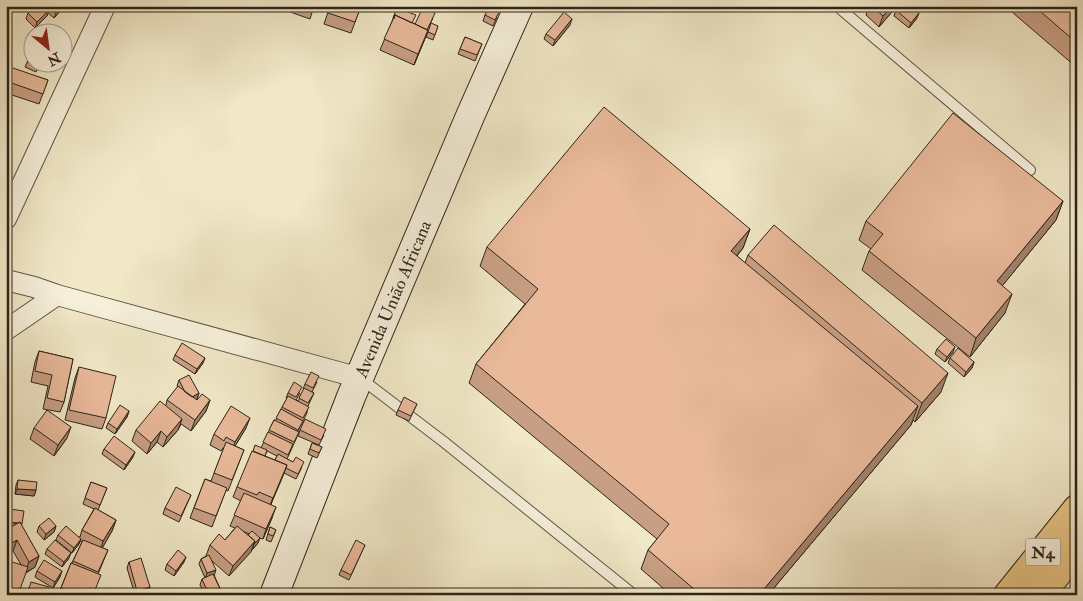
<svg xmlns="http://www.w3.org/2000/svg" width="1083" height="601" font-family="'IM FELL Double Pica',serif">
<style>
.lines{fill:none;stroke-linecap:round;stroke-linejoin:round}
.service-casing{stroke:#5d5544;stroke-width:12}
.minor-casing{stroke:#5d5544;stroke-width:22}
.secondary-casing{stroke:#2c2419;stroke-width:30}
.trunk-casing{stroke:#2c2419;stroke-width:30}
.service{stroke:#f6f0db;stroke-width:10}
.minor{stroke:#f6f0db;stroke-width:20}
.secondary{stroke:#f6f0db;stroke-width:28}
.trunk{stroke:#e8c484;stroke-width:28}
.wall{fill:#c89f84;stroke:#2c2419;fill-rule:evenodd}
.shaded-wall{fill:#a3826c;stroke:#2c2419}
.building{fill:#e9b99a;stroke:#2c2419}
.labels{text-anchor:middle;stroke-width:5;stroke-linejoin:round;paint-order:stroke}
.shield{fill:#f6f0db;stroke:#696153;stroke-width:1}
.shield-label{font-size:16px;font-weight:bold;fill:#2c2419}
.street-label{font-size:18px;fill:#2c2419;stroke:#f6f0db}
</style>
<rect width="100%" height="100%" fill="#f1e8c7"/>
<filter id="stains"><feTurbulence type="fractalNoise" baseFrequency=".004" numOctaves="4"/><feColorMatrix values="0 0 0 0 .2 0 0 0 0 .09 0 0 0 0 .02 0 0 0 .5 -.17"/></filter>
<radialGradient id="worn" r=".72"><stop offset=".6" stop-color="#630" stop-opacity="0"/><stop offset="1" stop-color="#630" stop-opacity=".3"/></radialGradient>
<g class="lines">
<defs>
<path id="service" d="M837,6L1030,170
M360,378L444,442L634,595"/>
<path id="minor" d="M6,219L105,6
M6,280L34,287L57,295L360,378
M6,330L57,295"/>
<path id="secondary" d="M274,595L351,397L471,114L519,6"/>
<path id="trunk" d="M1008,595L1077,509
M1040,595L1077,549"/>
</defs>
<use href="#service" class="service-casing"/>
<use href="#minor" class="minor-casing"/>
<use href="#secondary" class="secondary-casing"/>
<use href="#trunk" class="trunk-casing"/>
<use href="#service" class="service"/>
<use href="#minor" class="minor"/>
<use href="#secondary" class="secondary"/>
<use href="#trunk" class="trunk"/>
</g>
<path class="wall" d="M34,6H63L62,9L54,18L48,13L47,16L35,28L26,19L28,13Z
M276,6H314L310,19L276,7Z
M330,6H361L351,33L324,24Z
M434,6H444L443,10Z
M869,6H897L879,27L866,15Z
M1005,6H1077V64L1075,66Z
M397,8L413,23L415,24L433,18L427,30H428L424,41L414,65L380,50L391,24Z
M896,10L917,18L909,28L894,16Z
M485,15L497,17L493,26L483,21Z
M570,25L553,46L544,39L546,34Z
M438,26L433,40L426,37L428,32Z
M465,37L482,44L475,61L458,54Z
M32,52L40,62L36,72L25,67Z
M6,67L48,80L39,104L6,93Z
M1063,201L1056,220L1002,286L1005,313L970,357L862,270L869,251L871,249L859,240L866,221Z
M750,229L743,248L737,256L745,263L748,255L941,392L915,422L913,420L911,425L768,595H671L641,569L648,550L657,539L469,383L476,364L525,304L480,266L487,247Z
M937,349L953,352L945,362L935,354Z
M39,351L73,359L64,402L60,412L43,409L48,386L31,382L35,362Z
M175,355L203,363L195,374L173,360Z
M950,358L974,362L972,368L964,377L948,363Z
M79,367L106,418L102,429L65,420L75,378Z
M179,380L199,393L197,399H196L197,400H210L206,411L191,431L181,424L178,430L163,447L157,442L147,454L132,441L136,430L166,405L167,400L178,387L177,386Z
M317,382L312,392L314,393L308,406L307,413L298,431L297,437L287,459L302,467L296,479L284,473L270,505L272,518L263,539L259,538L258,543L229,576L212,561L214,575L223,595H205L200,585L202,579L205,578L199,564L201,559L206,556L210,545L225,540L235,528L230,526L241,501L233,497L237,487L261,448L274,420H276L281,409L287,399L286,398L288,393H300L296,400L298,401L304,389H303L305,384ZM267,451L277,456L275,460L265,456ZM242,531L250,534L248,535Z
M417,404L409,421L396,415L398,410Z
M129,411L127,417L115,434L106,428L108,423Z
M34,428L67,438L54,456L30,439Z
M246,428L235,446L244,450L228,491L226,490L212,527L190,518L205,479L211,481L224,448H223L221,451L210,445L214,434Z
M300,430L324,435L319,445L298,436Z
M312,443L322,447L317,458L308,454Z
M104,449L133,457L124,470L102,454Z
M18,480L36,490L34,496L15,494L16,485Z
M91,482L107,488L98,510L116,520L112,531L102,548L108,550L98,574L94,595H58L71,563H72L82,542L80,541L79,544L72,553L56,540L58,535L80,537L82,530L94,509L83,504Z
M191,495L179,522L163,514L165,508Z
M9,509L21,525L39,556L35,567L26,573L13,551L9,528H6L7,514Z
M39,526H56L54,532L44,540L37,532Z
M270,527L276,530L271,542L266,540Z
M365,545L349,580L339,575L341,570Z
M47,549L69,558L62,567L45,554Z
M129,562L148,593L142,595H135L127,568Z
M184,562L174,576L165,570L167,564Z
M37,571L60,577L53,588L35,577Z"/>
<path class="shaded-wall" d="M62,6H63L62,9L54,18L56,13Z
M263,6H273L272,10L262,8Z
M892,6H897L879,27L883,16Z
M49,10L47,16L35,28L37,22Z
M919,13L917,18L909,28L911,23Z
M572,19L570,25L553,46L555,40Z
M428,30L424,41L414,65L418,54Z
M10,108L8,113L6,115V110Z
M1063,201L1056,220L990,301L997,281Z
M750,229L743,248L724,270L731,251Z
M1012,294L1005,313L970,357L976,338Z
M955,347L953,352L945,362L947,357Z
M205,358L203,363L195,374L197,369Z
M974,362L972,368L964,377L966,372Z
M948,373L941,392L915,422L922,403Z
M199,393L197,399L187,404L189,399Z
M210,400L206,411L191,431L195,420Z
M918,406L911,425L768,595H759Z
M129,411L127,417L115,434L117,429Z
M250,418L246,428L231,453L235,442Z
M182,419L178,430L163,447L167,437Z
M71,427L67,438L54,456L58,445Z
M161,431L157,442L147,454L151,443Z
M135,452L133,457L124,470L126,465Z
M287,465L283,476L269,509L273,498Z
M17,489L36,490L34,496L15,494Z
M276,507L272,518L263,539L266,529Z
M116,520L112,531L100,552L103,541Z
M7,522L22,524L20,529L6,528Z
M56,526L54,532L44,540L46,534Z
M260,538L258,543L252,550L254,544Z
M81,539L79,544L72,553L74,548Z
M17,540L13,551L6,555V546Z
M255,541L251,552L229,576L233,566Z
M71,553L69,558L62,567L64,562Z
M39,556L35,567L25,573L29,562Z
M186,557L184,562L174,576L176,571Z
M216,570L214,576L205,579L207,573Z
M62,571L60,577L53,588L55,582Z
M150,587L148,593L142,595H136L137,591Z"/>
<path class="building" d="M34,6H45L49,10L37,22L28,13Z
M48,6H62L56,13Z
M330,6H361L355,22L328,13Z
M872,6H892L883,16Z
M899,6H911L919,13L911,23L896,10Z
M1034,6H1077V43Z
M423,7L435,13L427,30L415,24Z
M489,7L499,12L495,20L485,15Z
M397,8L416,15L412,23L395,15L394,19L393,18Z
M564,12L572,19L555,40L546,34Z
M395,15L428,30L418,54L384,39Z
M431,23L438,26L435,35L428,32Z
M465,37L482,44L477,55L460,49Z
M32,52V62H39L38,66L27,62Z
M7,66L48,80L43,94L6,81Z
M6,100L10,108L6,110Z
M604,107L750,229L731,251L918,406L759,595H701L648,550L669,524L476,364L538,289L487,247Z
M6,112L12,122L9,139L6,141Z
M953,113L1063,201L997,281L1012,294L976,338L869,251L883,234L866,221Z
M774,225L948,373L922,403L748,255Z
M946,339L955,347L947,357L937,349Z
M182,343L205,358L197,369L175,355Z
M958,348L974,362L966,372L950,358Z
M39,351L73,359L64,402L47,398L52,375L35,371Z
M79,367L116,376L106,418L69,410Z
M311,372L319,376L313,388L305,384Z
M189,375L199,393L192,397L185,392L179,380Z
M294,382L302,387L296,397L288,393Z
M178,386L197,400L202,394L210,400L195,420L167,400Z
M304,388L314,393L308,403L299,398Z
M288,396L309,407L303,418L282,407Z
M404,397L417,404L411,416L398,410Z
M160,401L182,419L167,437L161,431L151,443L136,430Z
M120,405L129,411L117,429L108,423Z
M231,406L250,418L235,442L226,437L224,441L214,434Z
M281,409L303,421L298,430L276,418Z
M47,410L71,427L58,445L34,428Z
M305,419L326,429L321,440L300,430Z
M274,420L299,432L294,442L269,430Z
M268,432L293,444L288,455L263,442Z
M114,436L135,452L126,465L104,449Z
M226,442L244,450L232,480L214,473Z
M312,443L322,447L319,453L310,449Z
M255,445L267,450L265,456L253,451Z
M252,451L287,465L273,498L259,492L257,495L237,487Z
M278,454L293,462L296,457L304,462L298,474L286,468L287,465L275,460Z
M205,479L227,488L216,516L194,508Z
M18,480L37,482L36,490L17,489Z
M91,482L107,488L100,505L85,498Z
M176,487L191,495L181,516L165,508Z
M244,493L276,507L266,529L234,515Z
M95,508L116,520L103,541L82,530Z
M9,509L24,511L22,524L20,522L18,523L7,522Z
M49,518L56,526L46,534L39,526Z
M20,522L39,556L29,562L17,540L6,546V530Z
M66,526L81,539L74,548L58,535Z
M237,526L255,541L233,566L210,545L219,534L225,540Z
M270,527L276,530L273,536L268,534Z
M252,531L260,538L254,544L255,541L248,535Z
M55,540L71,553L64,562L47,549Z
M83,540L108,550L98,572L73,561Z
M356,540L365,545L351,575L341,570Z
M178,550L186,557L176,571L167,564Z
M209,555L216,570L207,573L201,559Z
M141,558L150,587L137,591L129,562Z
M6,560L28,567L18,595H6Z
M44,560L62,571L55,582L37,571Z
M71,563L101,575L93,595H78L61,588Z
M213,574L223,595H209L202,579Z
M31,582L49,587L47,595H27Z
M98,591L110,593L109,595H97Z"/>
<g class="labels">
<rect class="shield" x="1025.5" y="538.5" width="35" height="27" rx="4"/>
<g class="shield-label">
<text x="1043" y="558">N4</text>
</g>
<g class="street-label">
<text transform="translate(393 299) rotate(-67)" y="6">Avenida União Africana</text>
</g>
</g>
<rect width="1083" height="601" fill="none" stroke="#f1e8c7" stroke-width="25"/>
<rect x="8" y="8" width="1068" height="586" fill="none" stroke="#2c2419" stroke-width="2.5"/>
<rect x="12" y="12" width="1058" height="576" fill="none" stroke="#2c2419"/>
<g transform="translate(48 48) rotate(151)"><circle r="24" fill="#f6f0db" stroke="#a59e8d"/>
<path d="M0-4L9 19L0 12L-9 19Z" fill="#8f2418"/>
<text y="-8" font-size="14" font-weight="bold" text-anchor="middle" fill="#2c2419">N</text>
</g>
<rect width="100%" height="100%" filter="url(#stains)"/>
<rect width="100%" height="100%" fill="url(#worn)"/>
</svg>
